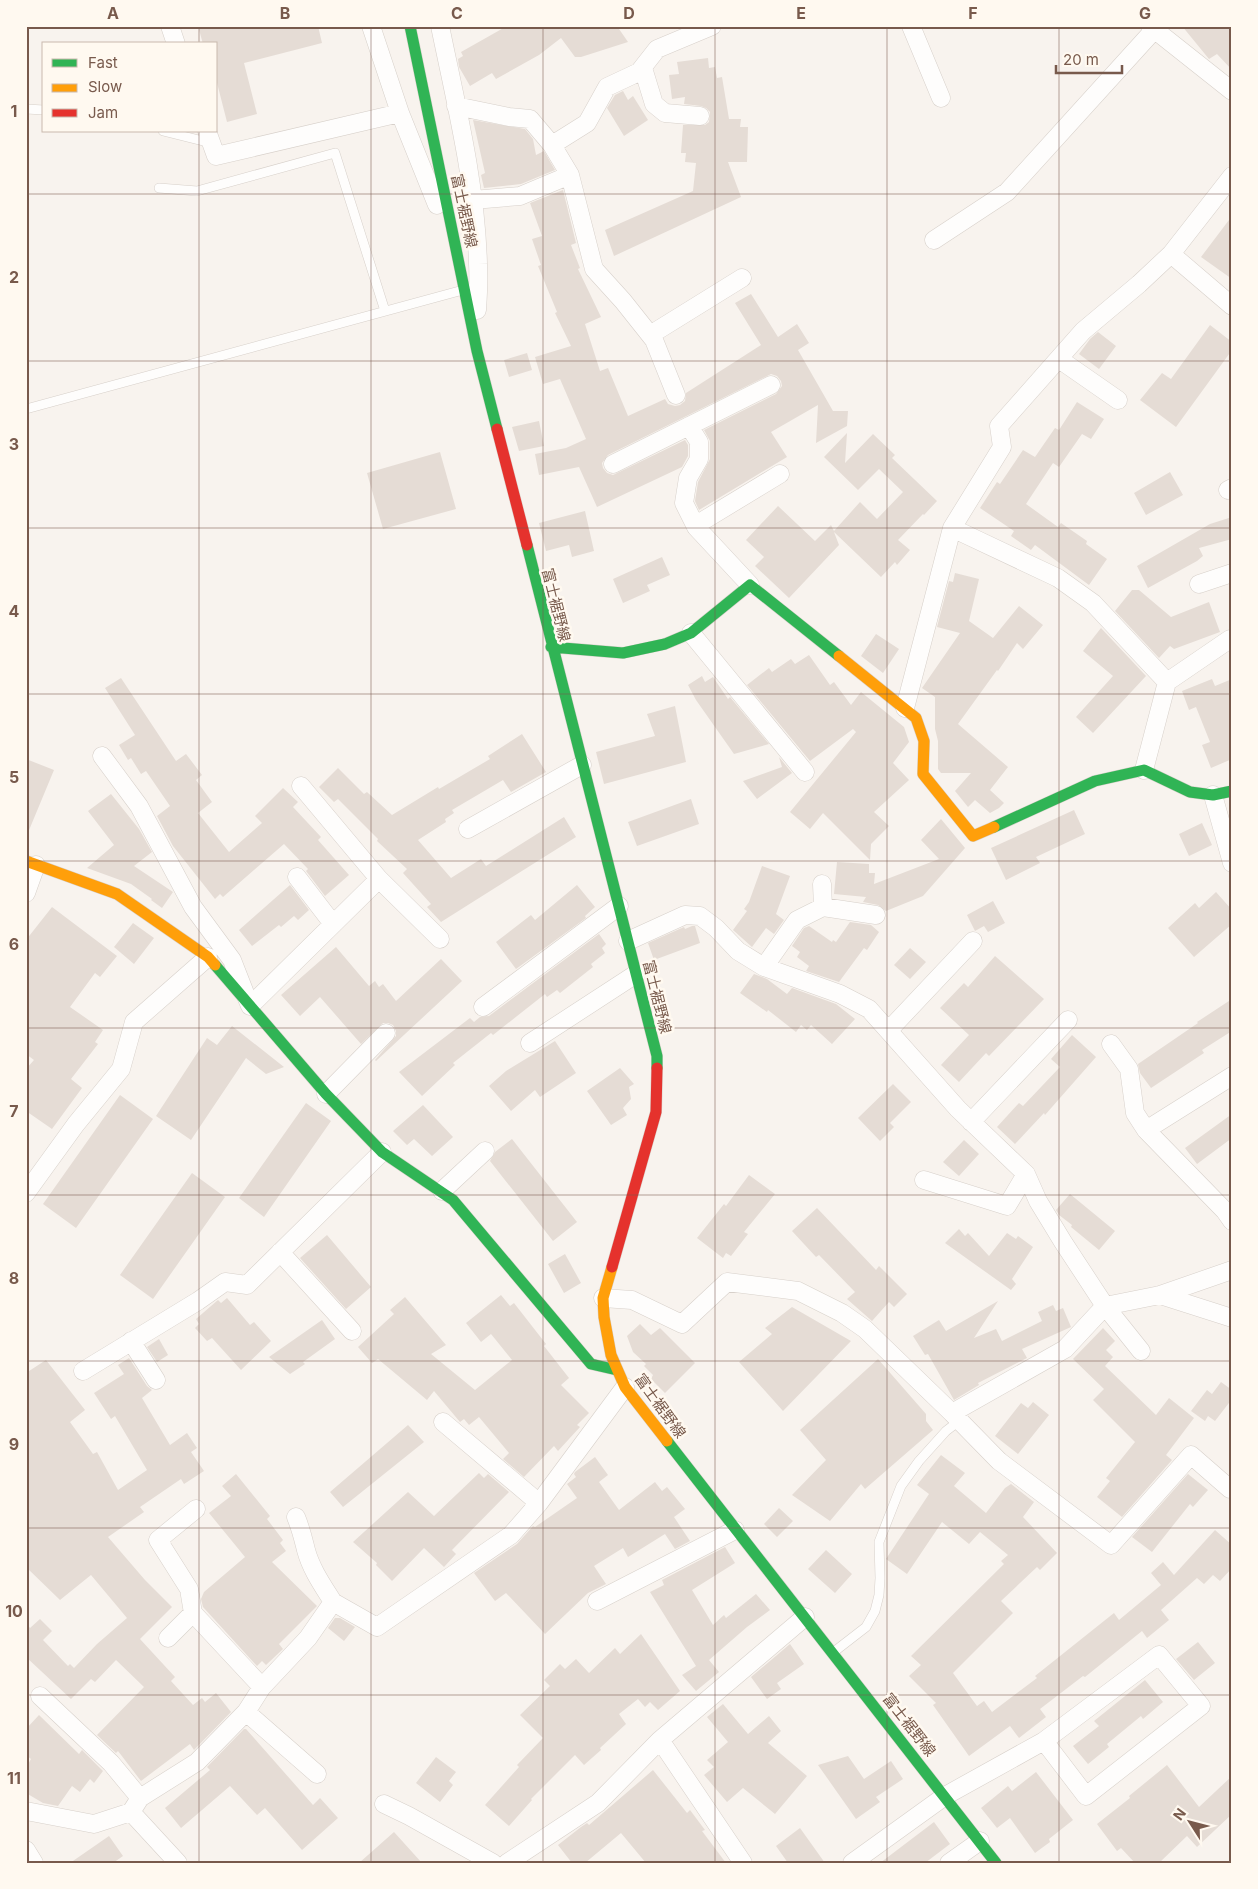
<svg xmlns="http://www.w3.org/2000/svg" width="1258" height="1889" font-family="Inter,'Noto Sans JP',sans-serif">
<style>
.building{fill:#e5dcd5}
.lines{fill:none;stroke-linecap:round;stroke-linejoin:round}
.lane-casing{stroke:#d7d0ca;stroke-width:10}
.street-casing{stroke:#d7d0ca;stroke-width:19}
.fast-casing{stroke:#d8d0ca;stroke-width:12}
.slow-casing{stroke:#d8d0ca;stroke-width:12}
.jam-casing{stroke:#d8d0ca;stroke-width:12}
.lane{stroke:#fefdfc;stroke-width:9}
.street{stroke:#fefdfc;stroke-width:18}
.fast{stroke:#30b455;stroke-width:11}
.slow{stroke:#ff9f0a;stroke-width:11}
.jam{stroke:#e5322d;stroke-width:11}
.grid{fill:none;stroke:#785a4c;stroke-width:1;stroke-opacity:0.55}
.labels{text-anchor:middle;stroke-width:5;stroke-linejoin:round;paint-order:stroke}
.street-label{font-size:15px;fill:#785a4c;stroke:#fff9f0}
.neatline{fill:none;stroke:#785a4c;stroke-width:2}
.grid-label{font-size:16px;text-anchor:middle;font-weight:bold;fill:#785a4c}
</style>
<rect width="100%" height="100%" fill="#f8f3ee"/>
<path class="building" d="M198,26H318L322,43L244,63L257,114L227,122L216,79V44H203Z
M507,26H617L628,42L581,57H575L561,38L539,55L496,79L492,73L470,86L459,67L458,59L463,56L461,52Z
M1182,26H1232V70L1217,54L1209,59Z
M708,58L709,68L715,67L717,78L722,77L729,119H741L740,127H748L747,162H728L741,197L614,256L605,230L693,191L696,163L685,162L686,153H681L683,125H705L709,122L710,112L706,108L701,106L684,104L685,97L672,99L669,75L679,74L677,62Z
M623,91L628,100L633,96L648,120L624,136L607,108L615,95Z
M473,120L525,129L533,139L536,155L544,151L555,170L521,184L484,188L481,175L485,173Z
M563,190L576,243L571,245L580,268L578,269L601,317L585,324L600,371L608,368L628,416L665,399L668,404L675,406L680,405L685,401L686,393L761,345L735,303L751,294L778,337L797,324L809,343L798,350L833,411H848L847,426L816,443L818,405L771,432L787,457L699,510L695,501L698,482L710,459V441L704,430L776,394L782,386L781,381L777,376L771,374L608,455L602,463L603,468L607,473L613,475L685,440L688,445V456L682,467L597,507L579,467L539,475L535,454L566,448L586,439L560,379L543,384L535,357L571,346L555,313L557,312L538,266L541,265L532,239L542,236L530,203Z
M1232,216V279L1201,257Z
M1210,325L1232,342V350L1176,427L1140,400L1162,373L1171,379Z
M1098,332L1116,346L1099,369L1079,354L1090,339Z
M527,353L532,370L509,377L504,360Z
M1077,402L1104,419L1091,439L1082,434L1059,467L1053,463L1026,504L1058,527L1061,523L1087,541L1086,544L1107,559L1089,585L1035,545L1031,550L1011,536L1014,531L980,508L997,482L1000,484L1023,450L1035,457L1055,428L1059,430Z
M539,421L544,446L519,451L512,427Z
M847,433L845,463L873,434L895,455L892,458L937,501L924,515L923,514L898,540L910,550L897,565L895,562L881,577L834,532L839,545L789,598L755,566L764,557L746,540L778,506L815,541L831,525L834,531L860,502L877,519L903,492L879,469L858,490L824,457Z
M440,452L456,509L383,529L367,473Z
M1170,472L1183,495L1146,515L1134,493Z
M585,511L594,551L572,557L569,545L546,551L539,523Z
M1232,517V539L1199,548L1203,556L1197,561L1148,588L1137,566L1210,524Z
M662,557L670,575L647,585L650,591L623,603L613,579Z
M955,573L979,579L969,621L993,638L1019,606L1043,625L1023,649L1017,643L998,671L997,670L958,724L1008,767L990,790L1004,803L999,808L990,813L975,800L968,807L955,791L971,773H941L938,769V741L935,729V697L922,688L960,633L937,627L949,581L953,582Z
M1132,590H1139L1171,617L1209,602L1220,632L1174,649L1170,646L1159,658L1115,611Z
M1101,628L1146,676L1093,733L1076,717L1113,676L1083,651Z
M876,634L899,649L883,673L861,656Z
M809,655L830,685L834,682L851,705L861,692L904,727L909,742L893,763L909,780L874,812L889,826L871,844L870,860L823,813L810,829L790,812L856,732L853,729L810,761L747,685L769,668L772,672L791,659L795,664Z
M702,676L705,682L713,677L728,699L730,697L769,744L734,754L696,700L688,685Z
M121,678L176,761L186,754L202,775L196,780L212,802L198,813L229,852L262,823L255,816L283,788L298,802L293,807L321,837L318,840L349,875L325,896L306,871L308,869L284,844L223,897L220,894L215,899L173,846L157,816L170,806L146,771L141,774L131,758L128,760L119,745L135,735L105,688Z
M1212,679L1215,686L1232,679V759L1211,768L1202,745L1210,742L1196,707L1189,710L1182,691Z
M675,706L686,762L604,784L596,752L655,736L647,714Z
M522,734L546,772L511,792L503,780L452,810L454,813L445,819L446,822L418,840L451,878L481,859L486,866L564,817L576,837L441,922L427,907L431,904L403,873L407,869L377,841L378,839L338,799L334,802L319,787L338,768L364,794L367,792L392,815L438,787L439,789L490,759L488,756Z
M779,757L792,773L757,799L743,781L782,767Z
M26,759L54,770L27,835H26Z
M111,794L139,829L152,852L134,866L173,892L162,908L151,900L152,899L131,884L87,868L114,845L88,811Z
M691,799L699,824L637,846L628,822Z
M1074,810L1085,834L1036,857L1040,863L1006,880L991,848Z
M941,819L965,848L923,896L886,911L878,905L863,902L866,897L834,894L837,862L869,864V873H875L874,884L939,859L921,840Z
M1202,823L1212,845L1189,856L1179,834Z
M762,866L790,876L776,914L784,920L774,934L766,928L752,947L733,930L747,911L744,909L749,902Z
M290,885L309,910L298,920L294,916L281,927L279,925L252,946L239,930Z
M577,885L595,907L585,916L586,918L516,969L496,942L531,915L535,920Z
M1216,892L1232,910V924L1194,957L1168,928L1195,903L1199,908Z
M993,901L1005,923L988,932L984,926L975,931L967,915Z
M52,907L117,956L100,977L95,973L70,1007L103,1030L95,1042L98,1044L71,1079L82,1088L52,1129L26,1111V1069L34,1060L26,1054V940Z
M850,922L871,925L879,932L867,950L864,948L839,982L806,971L809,966L797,957L800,952L792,946L804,928L809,926L832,942L833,940L836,942Z
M133,923L154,938L134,964L114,947Z
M692,926H695L700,943L654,960L648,943L684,927L685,929Z
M599,934L606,944L602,948L605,953L591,964L593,967L560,993L557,990L547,997L545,994L493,1035L491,1033L453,1063L455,1065L422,1096L399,1072L470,1018L474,1022L480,1017L489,1016Z
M336,947L369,986L375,981L379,987L383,984L396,1001L441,959L462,981L376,1061L375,1060L396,1036V1031L393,1025L388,1023H383L361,1044L320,997L300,1016L281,995Z
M910,948L926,962L910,979L894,965Z
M995,956L1044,999L989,1056L986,1053L959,1082L941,1065L969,1035L940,1008L964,983L968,987Z
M754,974L767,979L787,994L792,988L836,1004L855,1019L832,1044L811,1025L807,1030L801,1025L796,1032L768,1010L767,1012L740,993Z
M1232,999V1031L1202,1050L1204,1053L1151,1088L1140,1073L1138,1064L1198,1023L1197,1022Z
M232,1026L284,1067L266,1074L246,1058L191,1140L156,1116L207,1038L217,1045Z
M1072,1035L1096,1057L1045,1115L1044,1113L1015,1144L997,1127L1019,1103L1023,1106L1060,1067L1051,1059Z
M555,1041L576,1073L540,1097L535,1090L511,1111L489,1086L506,1071Z
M620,1068L634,1084L629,1087L631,1099L623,1108L627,1115L611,1125L587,1091Z
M893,1084L911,1102L890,1123L894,1127L880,1141L858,1118Z
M120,1095L153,1119L76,1228L43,1204Z
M306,1103L331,1121L264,1217L239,1198Z
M423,1105L453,1137L432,1156L414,1139L407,1145L393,1131Z
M1232,1114V1138L1197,1164L1185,1148Z
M512,1139L577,1222L553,1241L490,1161L495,1152Z
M964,1140L979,1154L959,1176L943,1162Z
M192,1173L225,1197L153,1299L120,1275Z
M749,1175L775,1194L744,1232L748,1234L731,1256L726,1253L723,1258L697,1238L724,1204L726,1206Z
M1070,1194L1115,1231L1099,1250L1071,1227L1072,1225L1059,1215L1056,1210Z
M817,1208L876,1270L879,1266L907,1294L894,1307L889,1302L872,1321L847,1299L855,1292L819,1255L816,1257L792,1231Z
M959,1229L965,1236L968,1233L989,1256L1007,1233L1016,1239L1018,1236L1033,1247L1012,1279L1016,1284L1011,1290L945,1243Z
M327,1235L371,1287L346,1309L300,1258Z
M565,1254L581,1283L564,1293L548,1264Z
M501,1295L510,1306L514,1303L546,1344L544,1346L569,1378L561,1385L589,1413L577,1425L580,1427L558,1451L554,1446L524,1477L503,1459L509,1453L479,1417L469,1425L464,1419L460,1422L434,1391L427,1400L378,1359L372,1363L358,1347L394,1314L390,1310L405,1297L446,1345L431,1354L475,1390L512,1360L491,1334L481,1342L466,1323Z
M227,1298L250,1325L254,1322L271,1341L241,1370L212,1338L207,1341L195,1328L199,1324L196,1319L218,1300L221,1303Z
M998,1301L974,1338L996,1329L1002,1341L1042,1321L1038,1312L1053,1305L1056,1311L1063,1308L1071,1327L1022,1349L1027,1358L978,1383L979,1385L954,1400L928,1354L925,1355L913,1336L939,1320L946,1331Z
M792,1307L851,1341L783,1411L739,1362L772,1334L765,1328Z
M322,1320L335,1339L303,1362L305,1364L290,1374L269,1357Z
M640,1324L651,1335L660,1328L695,1363L665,1393L651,1379L653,1375L644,1366L646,1364L633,1352L627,1336Z
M1103,1328L1115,1341L1106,1350L1113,1357L1105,1366L1156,1415L1169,1398L1194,1418L1166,1455L1172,1460L1122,1517L1097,1497L1110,1481L1106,1478L1135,1442L1093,1400L1104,1389L1073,1359Z
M159,1339L168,1355L157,1362L147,1347Z
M129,1358L147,1386L152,1390L142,1398L170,1445L187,1433L197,1448L191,1452L204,1471L184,1484L181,1479L140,1507L144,1512L108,1537L145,1580L172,1607L140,1639L175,1677L171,1681L193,1705L202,1698L205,1702L216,1693L231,1712L194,1750L190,1744L141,1781L118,1751L116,1753L97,1735L144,1687L116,1660L95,1682L91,1679L71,1699L26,1657V1623L30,1628L40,1619L52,1631L43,1640L68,1666L70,1664L74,1668L97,1644L127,1618L91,1575L60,1600L26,1567V1373L46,1360L85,1410L70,1422L93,1454L97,1452L118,1490L147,1470L115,1416L111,1419L94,1393L124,1374L118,1365Z
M878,1359L926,1414V1421L933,1430L865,1489L861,1484L830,1521L792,1495L826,1460L800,1430Z
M1221,1382L1232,1390V1399L1215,1421L1208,1416L1205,1421L1191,1411L1207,1390L1212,1394Z
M1033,1402L1049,1415L1018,1454L995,1436L1021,1403L1028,1408Z
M408,1425L424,1442L343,1507L330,1492Z
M941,1455L965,1473L954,1486L986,1513L1005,1488L1011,1484L1034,1502L1023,1517L1057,1553L1040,1570L1037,1567L1001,1601L1013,1613L953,1673L977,1706L984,1701L992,1712L1037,1678L1035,1676L1114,1613L1119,1620L1161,1585L1151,1573L1163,1562L1174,1575L1215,1530L1232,1545V1568L1220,1581L1213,1575L1204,1584L1197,1578L1161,1610L1169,1620L1147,1638L1142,1631L1085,1677L1083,1676L1040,1709L1046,1717L1019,1738L1010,1726L969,1756L933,1705L936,1703L909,1676L921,1665L911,1656L1004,1564L1001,1561L1008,1555L980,1532L969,1544L942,1522L907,1574L886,1559L929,1494L917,1485Z
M595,1457L608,1475L599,1482L619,1510L655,1482L662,1491L667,1487L685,1509L674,1517L690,1541L675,1549L665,1534L628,1557L623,1548L594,1566L606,1584L588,1593L545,1634L506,1593L495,1601L474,1573L517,1544L533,1526L535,1527L577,1498L567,1484L576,1477L574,1474L575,1472Z
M479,1473L484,1478L488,1474L509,1492L452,1550L456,1554L444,1567L424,1548L392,1581L376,1565L377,1563L353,1542L408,1492L434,1516Z
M236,1474L270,1516L267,1519L283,1540L280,1543L286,1551L272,1562L317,1606L279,1644L283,1649L266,1665L262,1661L257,1666L203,1607L201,1599L204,1592L245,1557L209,1513L231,1496L222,1486Z
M1188,1474L1208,1490L1193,1507L1190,1504L1152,1552L1132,1537Z
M779,1508L793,1521L777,1537L764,1524Z
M725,1547L735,1563L692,1590L713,1625L724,1615L726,1618L756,1594L770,1610L747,1627L709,1660L719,1672L696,1691L682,1675L696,1666L650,1592L664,1585L662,1580Z
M826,1550L852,1574L835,1593L808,1569Z
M335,1618H340L355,1627L344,1641L328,1628Z
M641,1634L680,1691L658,1710L650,1702L645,1707L638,1699L619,1714L626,1724L600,1748L601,1750L584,1765L575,1755L531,1799L532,1800L509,1826L485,1805L519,1767L517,1765L543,1738L520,1715L550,1686L544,1680L560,1664L565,1669L576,1659L589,1673L615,1648L620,1654Z
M1198,1642L1215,1663L1194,1680L1176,1659Z
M790,1644L804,1664L777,1683L781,1689L767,1699L751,1677Z
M1145,1680L1163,1702L1143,1719L1141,1716L1107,1744L1109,1747L1088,1764L1073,1746L1099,1726L1094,1721Z
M723,1704L748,1734L769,1716L781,1731L768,1743L807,1776L775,1814L743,1788L727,1802L704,1775L714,1767L707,1760L728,1742L707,1717Z
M39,1715L79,1754L82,1750L103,1771L94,1783L90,1779L80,1792L72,1786L58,1806L43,1803L26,1793V1768L31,1759L26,1755V1729Z
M244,1729H246L313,1805L320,1798L338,1818L302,1850L265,1808L257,1815L230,1786L181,1828L165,1808L210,1770L207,1767Z
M848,1756L864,1779L891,1761L903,1779L876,1797L880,1802L856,1819L818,1765Z
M436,1757L456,1772L449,1781L453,1785L440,1802L416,1783Z
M1167,1765L1199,1807L1232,1776V1814L1197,1847L1187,1836L1159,1863H1135L1121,1848L1117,1851L1097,1824L1130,1798L1129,1796Z
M653,1770L687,1813L690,1810L705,1830L702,1831L726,1863H646L621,1833L585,1863H572L558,1845L581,1827L587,1823L589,1825Z
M1036,1772L1073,1820L1049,1839L1050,1842L1035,1853L1010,1818L997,1828L981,1808L1008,1786L1012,1791Z
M934,1822L950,1844L925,1863H880Z
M800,1828L825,1863H788L776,1846Z
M394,1832L422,1863H359Z
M109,1836L123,1856L113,1863H70Z"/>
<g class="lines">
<defs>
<path id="lane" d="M26,109L44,110
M163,131L211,143
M159,188L197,191L335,153L385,311
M26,409L463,290
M835,1651L866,1627L875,1611L879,1595L880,1578L879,1542L901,1486L919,1461L946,1431L959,1421"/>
<path id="street" d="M170,26L176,44
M371,26L400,113L437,205
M440,26C456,104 476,184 478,264C479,279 478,295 477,310
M911,26L941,98
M1150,26L1232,91
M643,68L654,104L665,113L700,116
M456,106L509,117L530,119L552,145
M207,131L216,156L400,113
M570,175L594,269L623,301L654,340L676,395
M473,200L520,196L570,175L552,145L587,123L607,87L639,72L657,49L712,26
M934,240L1007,192L1154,30
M1171,254L1232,306
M650,335L742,278
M1059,359L1118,400
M689,426L699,442V459L688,478L684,503L696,527L750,585
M613,464L771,385
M1228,490L1232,488
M696,525L780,474
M952,528L1058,578L1093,603L1167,682
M1199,584L1232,573
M691,633L805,772
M905,708L952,528L1002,447L999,426L1083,331L1139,284L1171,254L1232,176
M102,756L139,806L193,907L232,960L250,1006L379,879
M1144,770L1167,682L1230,639
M301,786L379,879L440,939
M1213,795L1232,863
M468,829L582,765
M297,877L333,924
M822,884L823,907
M26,893L36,865
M628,941L685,915L700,916L716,928L738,951L764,967L840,994L869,1009L958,1109L1026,1174L1038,1201L1063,1242L1105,1306L1160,1295L1232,1270
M764,967L797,920L823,907L876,915
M483,1007L619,906
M889,1030L973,941
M530,1043L636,974
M1111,1044L1129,1069L1135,1113L1146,1130L1225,1211L1232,1221
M326,1094L386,1033
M971,1122L1068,1020
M1146,1130L1232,1076
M924,1180L1007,1206L1026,1174
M442,1191L485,1151
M26,1193L76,1124L121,1069L134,1022L208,957
M280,1252L352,1331
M1160,1295L1232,1318
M603,1298L632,1300L682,1324L727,1282L798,1291L842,1313L865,1329L952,1413L999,1461L1111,1545L1191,1455L1230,1489H1232
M131,1341L156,1380
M83,1371L198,1301L225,1282L247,1285L382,1152
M952,1413L1065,1349L1105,1306L1141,1351
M443,1422L539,1503
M196,1509L158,1540L189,1589L193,1613L262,1687
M296,1517C301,1529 303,1538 306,1550C311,1569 323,1586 333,1602
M597,1601L735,1530
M168,1638L193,1613
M40,1696L111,1763L140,1798
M246,1712L317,1774
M660,1740L743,1863
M384,1804L409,1816L493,1863
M26,1811L94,1824L131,1812L140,1798L197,1762L246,1712L262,1687L308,1638L333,1602L377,1627L511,1535L539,1503L625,1387
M131,1812L178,1863
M26,1850L34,1863
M507,1863L598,1803L660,1740L805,1617
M852,1863L945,1796L1044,1741L1159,1655L1201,1706L1086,1796L1044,1741
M949,1863L980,1841"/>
<path id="fast" d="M410,26L477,351L497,429
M527,545L657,1056V1068
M551,647L623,653L665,644L691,633L750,585L839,656
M994,827L1095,781L1144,770L1190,792L1213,795L1232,791
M215,965L326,1094L382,1152L453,1200L591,1364L617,1370
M667,1441L996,1863"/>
<path id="slow" d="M839,656L916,718L924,741L923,774L973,836L994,827
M26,861L117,894L208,957L215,965
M612,1267L603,1298L604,1317L611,1355L625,1387L667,1441"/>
<path id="jam" d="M497,429L527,545
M612,1267L656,1112L657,1068"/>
</defs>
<use href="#lane" class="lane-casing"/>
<use href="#street" class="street-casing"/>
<use href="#fast" class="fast-casing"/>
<use href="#slow" class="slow-casing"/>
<use href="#jam" class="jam-casing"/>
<use href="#lane" class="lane"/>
<use href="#street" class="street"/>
<use href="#fast" class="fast"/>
<use href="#slow" class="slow"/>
<use href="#jam" class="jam"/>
</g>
<path class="grid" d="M199,26V44M371,26V1863M543,26V1863M715,26V1863M887,26V1863M1059,26V1863M199,131V1863M26,194H1232M26,361H1232M26,528H1232M26,694H1232M26,861H1232M26,1028H1232M26,1195H1232M26,1361H1232M26,1528H1232M26,1695H1232"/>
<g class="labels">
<g class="street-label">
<text transform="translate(464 211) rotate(78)" y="5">富士裾野線</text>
<text transform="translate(556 605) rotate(76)" y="5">富士裾野線</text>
<text transform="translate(657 997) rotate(76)" y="5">富士裾野線</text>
<text transform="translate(660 1406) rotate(54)" y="5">富士裾野線</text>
<text transform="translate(909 1725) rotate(52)" y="5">富士裾野線</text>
</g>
</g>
<rect width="1258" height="1889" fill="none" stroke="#fff9f0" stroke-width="55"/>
<rect x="42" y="42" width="175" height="90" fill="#fff9f0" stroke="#c9b9ae"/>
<rect x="52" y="59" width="25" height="8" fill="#30b455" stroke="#c9b9ae"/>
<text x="88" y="68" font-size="15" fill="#785a4c">Fast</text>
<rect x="52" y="84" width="25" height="8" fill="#ff9f0a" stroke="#c9b9ae"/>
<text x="88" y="92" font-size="15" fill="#785a4c">Slow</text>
<rect x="52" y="109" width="25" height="8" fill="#e5322d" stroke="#c9b9ae"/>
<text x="88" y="118" font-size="15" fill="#785a4c">Jam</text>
<g transform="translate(1190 1822) rotate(306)" stroke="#fff9f0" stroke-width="4" paint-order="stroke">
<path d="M0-4L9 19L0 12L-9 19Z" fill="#785a4c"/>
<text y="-8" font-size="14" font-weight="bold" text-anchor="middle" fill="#785a4c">N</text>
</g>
<path d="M1056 65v8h66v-8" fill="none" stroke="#785a4c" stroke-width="2.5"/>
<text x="1063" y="65" font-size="15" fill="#785a4c" stroke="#fff9f0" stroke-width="4" paint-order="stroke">20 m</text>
<rect x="28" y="28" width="1202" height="1834" class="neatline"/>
<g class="grid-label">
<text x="113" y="19">A</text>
<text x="285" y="19">B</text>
<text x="457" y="19">C</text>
<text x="629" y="19">D</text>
<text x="801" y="19">E</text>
<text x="973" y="19">F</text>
<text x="1145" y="19">G</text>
<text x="14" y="117">1</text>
<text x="14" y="283">2</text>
<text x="14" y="450">3</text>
<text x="14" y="617">4</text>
<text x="14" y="783">5</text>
<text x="14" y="950">6</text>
<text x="14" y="1117">7</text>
<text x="14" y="1284">8</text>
<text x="14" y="1450">9</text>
<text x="14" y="1617">10</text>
<text x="14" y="1784">11</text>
</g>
</svg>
